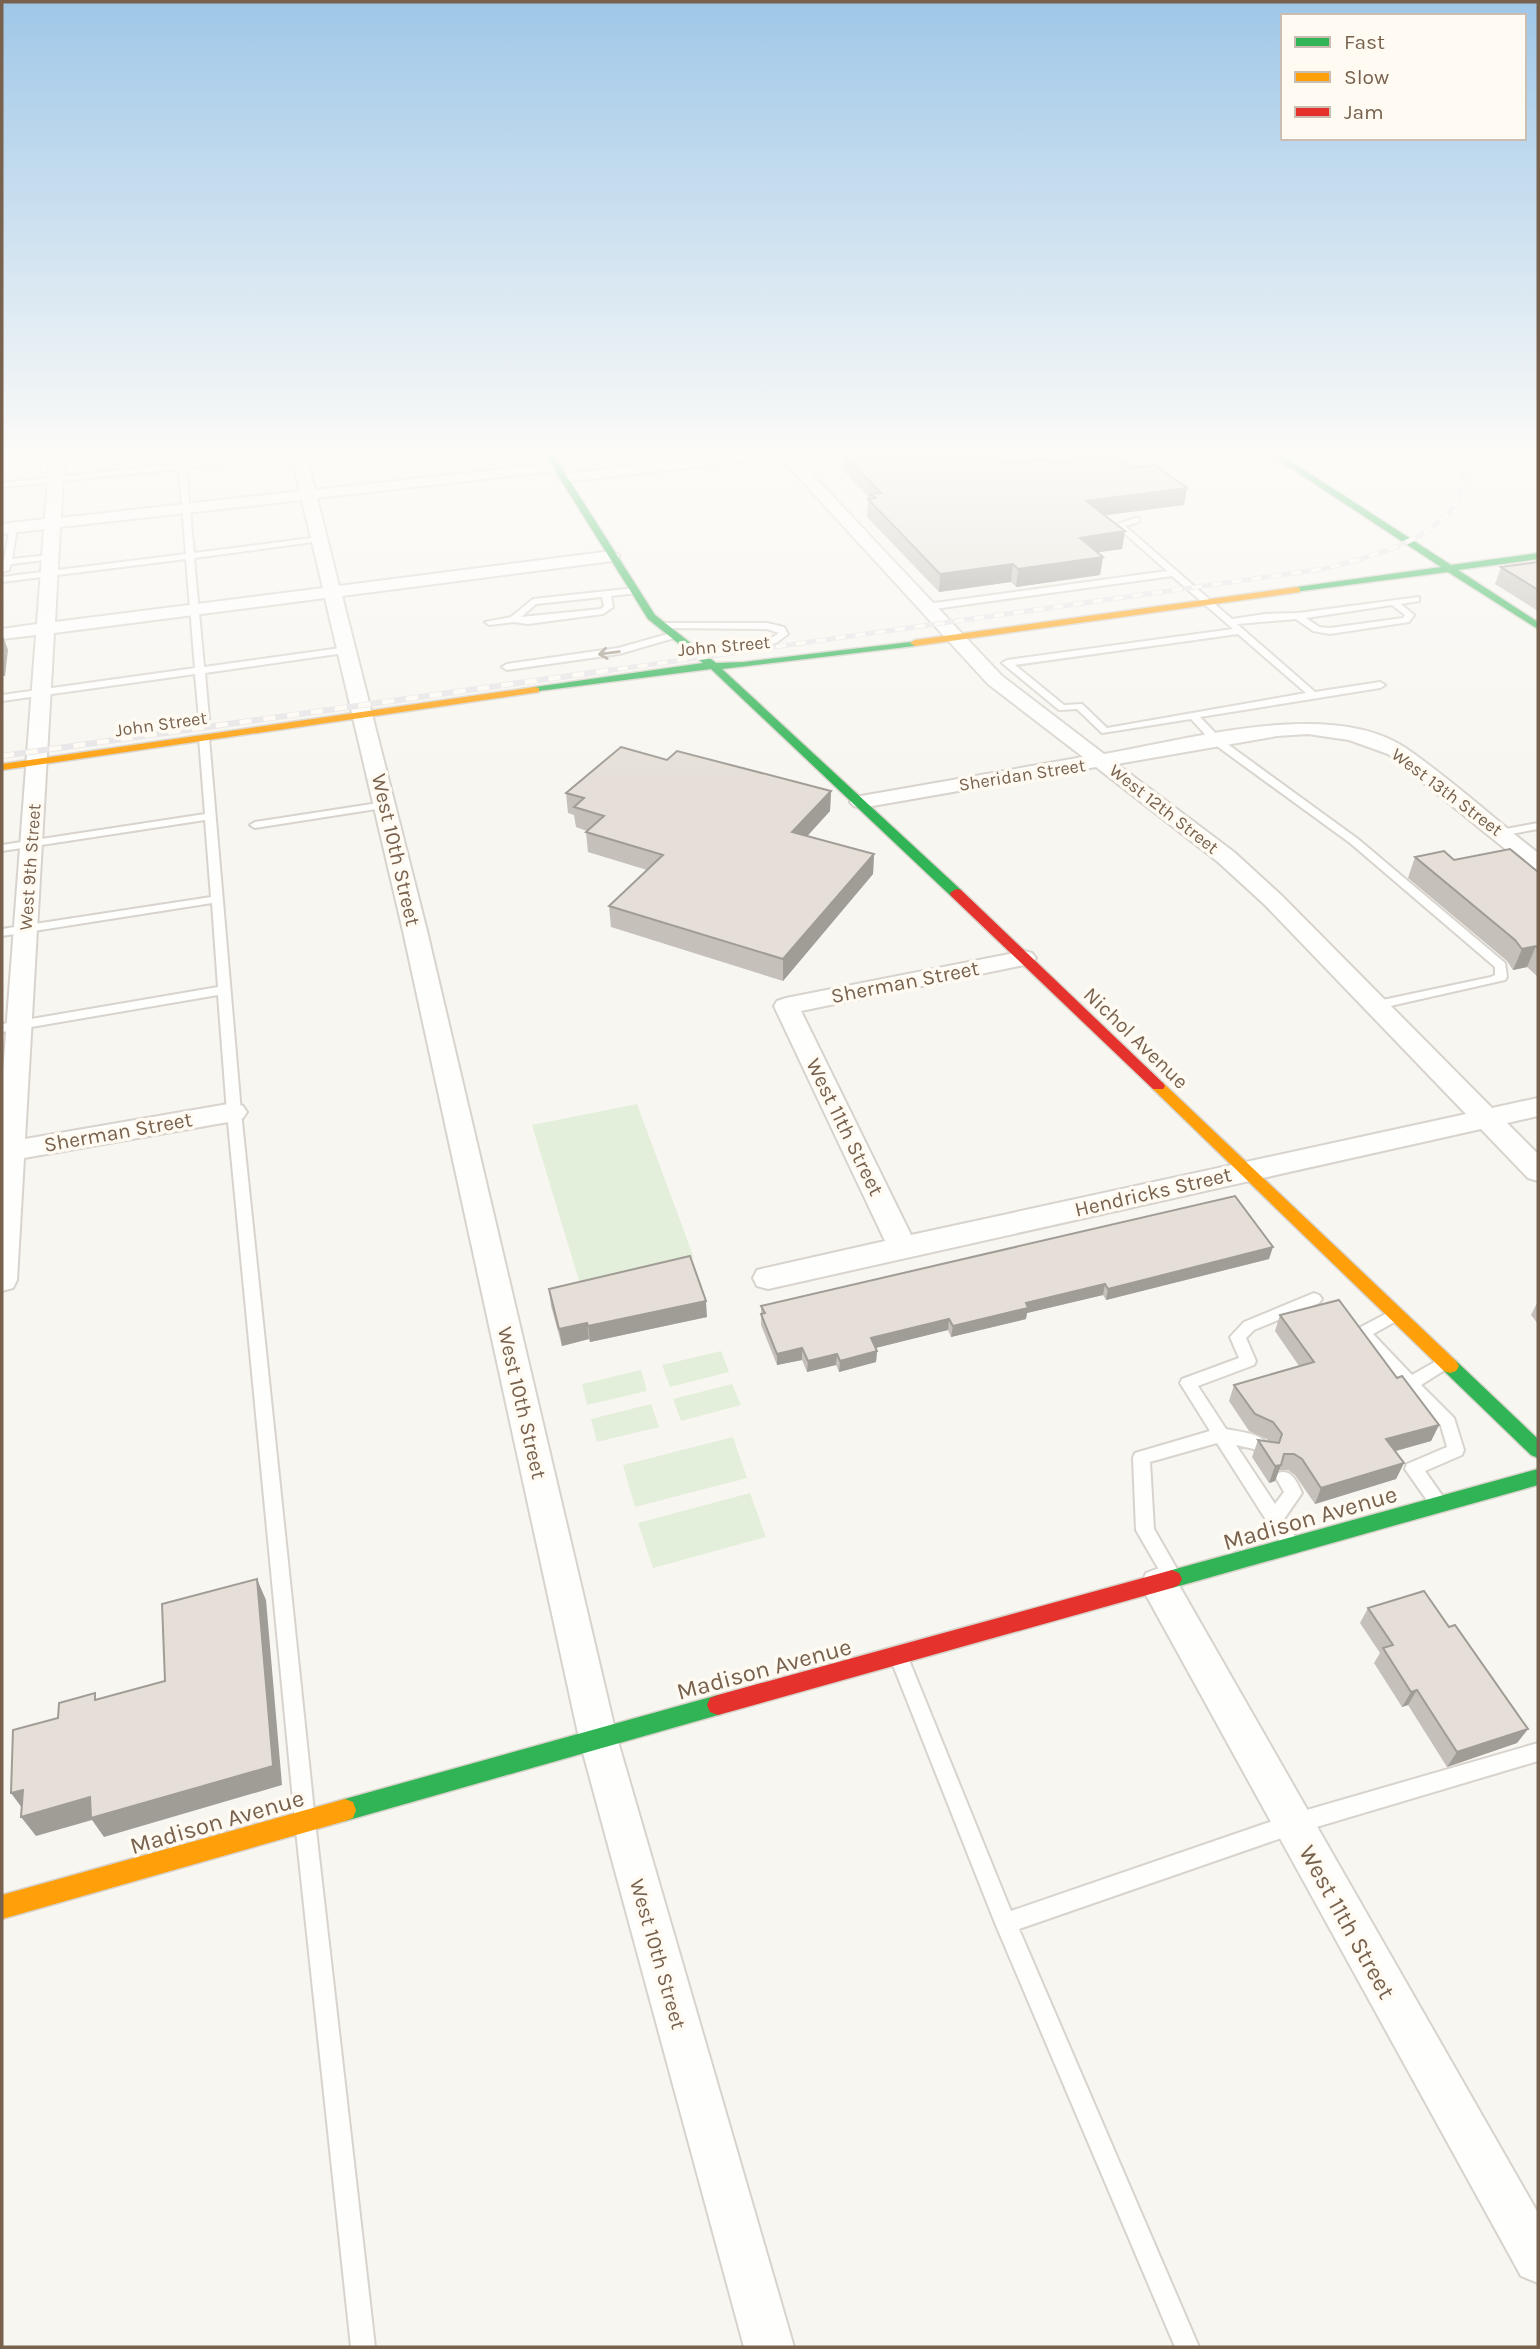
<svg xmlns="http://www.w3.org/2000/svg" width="1540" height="2349" font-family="Karla,sans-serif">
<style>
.green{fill:#e4efdb}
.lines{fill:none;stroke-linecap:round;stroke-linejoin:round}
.lane-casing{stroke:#d8d3cd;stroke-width:4}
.street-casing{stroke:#d8d3cd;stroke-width:4}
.fast-casing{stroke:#d7d2ca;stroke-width:3}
.slow-casing{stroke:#d7d2ca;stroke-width:3}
.jam-casing{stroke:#d7d2ca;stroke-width:3}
.lane{fill:#fefefd;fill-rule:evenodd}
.street{fill:#fefefd;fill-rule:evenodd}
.fast{fill:#30b455;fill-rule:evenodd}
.slow{fill:#ff9f0a;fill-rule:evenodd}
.jam{fill:#e5322d;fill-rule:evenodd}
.rail-far1-casing{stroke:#e7e4e7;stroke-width:5}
.rail-casing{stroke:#e7e4e7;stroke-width:6}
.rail-far1{stroke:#fffbf3;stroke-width:3.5;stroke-dasharray:10;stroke-linecap:butt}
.rail{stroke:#fffbf3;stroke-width:4.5;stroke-dasharray:12;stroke-linecap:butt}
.wall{fill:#c5c0b9}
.shaded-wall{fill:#a09c96}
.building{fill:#e5dfd7;stroke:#a09c96;stroke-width:2}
.oneway{stroke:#a7998b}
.labels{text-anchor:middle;stroke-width:7;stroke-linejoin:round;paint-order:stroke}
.far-street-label{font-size:18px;fill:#78624e;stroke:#fffbf3}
.street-label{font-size:21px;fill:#78624e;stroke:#fffbf3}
.near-street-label{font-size:24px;fill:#78624e;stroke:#fffbf3}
</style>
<rect width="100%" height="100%" fill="#f8f6f0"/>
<path class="green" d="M637,1104L694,1258L580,1284L532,1125Z
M721,1351L729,1372L670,1387L662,1365Z
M641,1370L647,1391L587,1405L582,1384Z
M732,1384L741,1405L681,1421L673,1399Z
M651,1404L659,1427L597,1442L591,1419Z
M733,1437L747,1478L635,1507L623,1465Z
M750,1493L766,1537L653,1568L638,1523Z"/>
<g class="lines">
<defs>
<path id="lane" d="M177,453H185L186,464L283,453L302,454L186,468L194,553L320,537L324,539L320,541L194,558L204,667L348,647L351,648V652L205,673L209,719L204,722L199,719L195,674L2,701V695L195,668L186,559L2,582V577L186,554L179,469L2,487V483L178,464Z
M1136,518H1139V522L1125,526L1232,619L1265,614L1298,613L1419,597V601L1401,604L1414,615L1409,622L1330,634L1313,631L1296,619L1237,624L1315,692L1380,682L1385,685L1380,688L1200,717L1222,740L1358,839L1505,963L1507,977L1505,980L1377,1009L1373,1008L1371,1005L1373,1002L1491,977L1495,975V967L1350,843L1214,744L1191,719L1102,733L1077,709L1059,710L1002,663L1007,660L1233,629L1172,576L927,610L923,607L927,604L1167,571L1115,525ZM1392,605L1405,615L1403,618L1330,628L1319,627L1306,618ZM1238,634L1306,693L1107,728L1082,704L1064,705L1015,665Z
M10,526L17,528L12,559L50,555L54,557L53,559L11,564L9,570L2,572Z
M635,588L639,591L638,593L611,596L613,607L603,614L528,624L514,622L489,625L485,622L511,617L533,599ZM602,597L604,606L601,609L521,617L536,604Z
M663,623H767L784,627L788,634L776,643L698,657L693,654L695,652L770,639L779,633L767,629L660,628V624Z
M675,632L679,635L678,637L619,654L507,670L502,667L507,664L618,648Z
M204,735L209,738L241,1112L315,1821L375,2347H351L295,1821L227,1112L218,995L2,1032V1024L218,987L212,903L2,936V929L211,897L205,820L2,851V845L205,814L199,738Z
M385,802L390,805L389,807L255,828L250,825L255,822Z
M1538,823V829L1500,836L1495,833L1500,830Z
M1314,1293L1319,1295L1322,1299L1319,1303L1254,1330L1246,1338L1256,1361L1254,1365L1198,1386L1226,1429C1246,1433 1264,1433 1274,1452L1272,1457C1262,1460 1259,1456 1254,1449L1236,1445L1275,1504L1284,1492L1276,1478L1278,1473C1291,1468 1297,1482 1302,1493L1284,1519L1299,1543L1296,1548L1290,1551L1284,1548L1217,1443L1150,1462L1154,1529L1181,1576L1178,1582L1172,1584L1166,1582L1136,1530L1133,1458L1135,1453L1210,1431L1180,1383L1182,1379L1239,1358L1230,1337L1244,1322Z
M1395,1309L1400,1311L1403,1315L1400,1319L1373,1334L1412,1375L1445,1356L1451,1358L1453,1362L1451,1366L1421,1385L1454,1418L1464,1450L1462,1455L1425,1471L1446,1501L1443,1506L1437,1508L1431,1506L1405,1469L1407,1464L1447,1447L1441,1426L1354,1333L1357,1329Z
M900,1651L907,1654L909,1660L1011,1911L1293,1814L1538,1743V1761L1293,1834L1019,1929L1199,2347H1175L995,1923L891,1660L893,1654Z"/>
<path id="street" d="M50,453H64L61,518L300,491L291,453H305L315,490L557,463L564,467L562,470L317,498L339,586L612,551L620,556L612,561L342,596L427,931L617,1738L794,2347H744L579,1738L403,931L325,598L54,633L25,1139L234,1103L243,1106L247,1112L243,1118L234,1121L24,1158L17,1280L13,1288L2,1291V1086L36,635L2,639V629L37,624L44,529L2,534V524L45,519ZM302,500L323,588L55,622L60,527Z
M740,453H792L1002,676L1104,754C1186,740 1330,698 1404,747C1450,778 1494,819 1538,853V871L1530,869L1388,754L1349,740L1308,734L1277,736L1117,764L1234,852L1281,895L1492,1108L1538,1098V1116L1507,1123L1538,1154V1181L1528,1178L1481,1129L768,1289L757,1286L753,1278L757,1270L885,1241L774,1006L777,1001L786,998L1024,951L1032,953L1036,958L1032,963L1024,965L801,1011L911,1235L1466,1114L1265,905L1218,862L1096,767L861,808L854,806L850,802L854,798L861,796L1083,757L988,684L780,457L564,482L557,478L564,474Z
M1159,1568L1172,1573L1538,2213V2283L1521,2276L1146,1595L1141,1584L1146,1573Z"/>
<path id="fast" d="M544,453H552L655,615L716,663L744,662L919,641L920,643L915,646L722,669L961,890V896H951L711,669L531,692V688L535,687L703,663L648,619Z
M1268,453H1278L1451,565L1538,553V559L1458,570L1538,622V629L1448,572L1294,592V588L1297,587L1441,567Z
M1450,1359L1456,1361L1538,1439V1458L1531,1455L1444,1371L1441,1366L1444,1361Z
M1538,1469V1485L1172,1588L1165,1585L1162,1579L1165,1573L1172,1570Z
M718,1695L726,1698L729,1705L726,1712L718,1715L345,1821L337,1818L334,1810L337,1802L345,1799Z"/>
<path id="slow" d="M1297,587L1300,588V592L915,646L910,643L915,640Z
M535,687L539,688V692L2,770V764Z
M1158,1081L1163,1083L1456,1361L1459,1366L1456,1371L1450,1373L1444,1371L1153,1089L1151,1086Z
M345,1799L353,1802L356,1810L353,1818L345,1821L2,1919V1895Z"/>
<path id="jam" d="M956,889L961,890L1163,1083L1165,1086L1163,1089H1153L951,896L950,893Z
M1172,1570L1179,1573L1182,1579L1179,1585L1172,1588L718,1715L710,1712L707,1705L710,1698L718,1695Z"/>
</defs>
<use href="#lane" class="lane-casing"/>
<use href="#street" class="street-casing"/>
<use href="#fast" class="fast-casing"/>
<use href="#slow" class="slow-casing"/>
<use href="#jam" class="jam-casing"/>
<use href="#lane" class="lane"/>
<use href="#street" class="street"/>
<use href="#fast" class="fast"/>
<use href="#slow" class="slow"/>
<use href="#jam" class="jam"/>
<defs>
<path id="rail-far1" d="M598,672L1323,569C1367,558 1459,536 1463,480C1464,472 1460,461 1458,453"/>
<path id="rail" d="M2,756L611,670"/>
</defs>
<use href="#rail-far1" class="rail-far1-casing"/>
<use href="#rail" class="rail-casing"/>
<use href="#rail-far1" class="rail-far1"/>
<use href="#rail" class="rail"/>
</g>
<path class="wall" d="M843,454L1006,462H1054L1184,505L1104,515L1125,531L1122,549L1098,552L1103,557L1100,575L1016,587L1011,582L939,592L867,517L868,499H870L843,470Z
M1538,562V611L1495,584L1501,567Z
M667,760L831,791L830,811L807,836L874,854L873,874L783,981L611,927L609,906L647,870L588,852L586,832L587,831L576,827L574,815L568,813L566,793Z
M1415,857L1454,860L1538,872V977L1527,967L1513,970L1507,961L1408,878Z
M1269,1259L1106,1300L1103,1295L1027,1313L1026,1319L951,1337L948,1330L876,1348L877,1351L876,1362L839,1372L836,1365L807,1372L802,1360L777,1365L761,1325V1306Z
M549,1289L707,1317L590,1342L589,1339L562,1346L551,1306Z
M1538,1301V1324L1531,1315Z
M1280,1315L1397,1378L1439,1425L1431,1441L1395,1451L1404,1463L1396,1479L1315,1504L1295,1475L1288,1470H1279L1275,1481L1269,1483L1252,1457L1258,1440L1269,1442L1267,1439L1249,1431L1229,1401L1234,1385L1299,1366L1275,1331Z
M1368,1608L1449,1627L1528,1729L1517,1743L1447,1767L1408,1705L1402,1707L1374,1663L1380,1653L1360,1623Z"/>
<path class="shaded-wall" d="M1187,488L1184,505L1084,518L1086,501Z
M1125,531L1122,549L1078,555L1080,538Z
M1103,557L1100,575L1016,587L1018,569Z
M1013,564L1011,582L939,592L940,574Z
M3,636L8,650L5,676H2Z
M831,791L830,811L792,853V832Z
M874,854L873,874L783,981V959Z
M1536,946L1527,967L1513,970L1522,949Z
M1273,1247L1269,1259L1106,1300L1108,1289Z
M1105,1284L1103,1295L1027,1313L1026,1319L951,1337L953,1326L1026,1303Z
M706,1301L707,1317L590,1342L588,1326Z
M949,1319L948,1330L871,1349V1338Z
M587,1323L589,1339L562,1346L559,1329Z
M802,1348V1360L777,1365V1354Z
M877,1351L876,1362L839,1372L840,1361Z
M837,1354L836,1365L807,1372L808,1361Z
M1439,1425L1431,1441L1378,1456L1386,1439Z
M1404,1463L1396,1479L1315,1504L1321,1488Z
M1281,1465L1275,1481L1269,1483L1275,1466Z
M257,1579L266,1600L282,1785L104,1837L92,1820L36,1836L21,1817L90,1797Z
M1417,1690L1408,1705L1402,1707L1411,1692Z
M1528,1729L1517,1743L1447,1767L1457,1752Z
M23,1790L25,1812L11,1793Z"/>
<path class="building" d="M847,453H996L1006,462L1047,459L1054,462L1114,455L1130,468L1155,465L1187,488L1086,501L1125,531L1080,538L1103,557L1018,569L1013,564L940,574L868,499L876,498L871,494L881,493L843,454Z
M1538,562V590L1501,567Z
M621,747L667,760L677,751L831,791L792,832L874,854L783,959L609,906L663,855L586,832L604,816L574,807L584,798L566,793Z
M1510,849L1538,872V948L1536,946L1522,949L1515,940L1415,857L1444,851L1454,860Z
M1235,1196L1273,1247L1108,1289L1105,1284L1026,1303L1028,1308L953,1326L949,1319L871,1338L877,1351L840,1361L837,1354L808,1361L802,1348L777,1354L761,1314L765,1313L761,1306Z
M690,1256L706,1301L588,1326L587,1323L559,1329L549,1289Z
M1339,1300L1397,1378L1402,1376L1439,1425L1386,1439L1404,1463L1321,1488L1302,1459L1294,1454H1284L1281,1465L1275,1466L1258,1440L1279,1443L1282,1434L1273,1422L1255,1414L1234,1385L1314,1362L1280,1315Z
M257,1579L273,1766L91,1818L90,1797L21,1817L23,1790L11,1793L13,1730L58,1718L59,1703L95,1693V1700L165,1681L162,1604Z
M1424,1591L1449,1627L1455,1625L1528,1729L1457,1752L1417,1690L1411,1692L1383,1648L1393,1645L1368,1608Z"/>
<defs><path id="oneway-shaft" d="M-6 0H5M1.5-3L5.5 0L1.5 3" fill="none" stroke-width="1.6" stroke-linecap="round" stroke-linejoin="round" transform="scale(1.75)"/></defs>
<use class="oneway" href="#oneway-shaft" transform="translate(609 653) rotate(172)"/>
<linearGradient id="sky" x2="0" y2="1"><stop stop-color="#9fc7e8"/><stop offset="0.58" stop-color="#fcfbf8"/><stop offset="1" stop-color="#fcfbf8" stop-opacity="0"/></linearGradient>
<rect width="1540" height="782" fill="url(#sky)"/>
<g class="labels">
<g class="far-street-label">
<text transform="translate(724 646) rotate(-5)" y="6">John Street</text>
<text transform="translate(161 724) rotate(-8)" y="6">John Street</text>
<text transform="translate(1022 775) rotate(-9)" y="6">Sheridan Street</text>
<text transform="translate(1447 792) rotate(37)" y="6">West 13th Street</text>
<text transform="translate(1164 809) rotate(38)" y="6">West 12th Street</text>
<text transform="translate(30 867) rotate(-86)" y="6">West 9th Street</text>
</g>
<g class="street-label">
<text transform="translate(396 850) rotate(77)" y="7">West 10th Street</text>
<text transform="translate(905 982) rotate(-11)" y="7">Sherman Street</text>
<text transform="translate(1136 1038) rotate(44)" y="7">Nichol Avenue</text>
<text transform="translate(845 1127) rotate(64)" y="7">West 11th Street</text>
<text transform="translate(118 1132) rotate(-10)" y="7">Sherman Street</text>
<text transform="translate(1153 1192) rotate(-13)" y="7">Hendricks Street</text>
<text transform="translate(522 1403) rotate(77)" y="7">West 10th Street</text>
<text transform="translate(658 1954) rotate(74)" y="7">West 10th Street</text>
</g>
<g class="near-street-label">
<text transform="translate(1310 1518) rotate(-16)" y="8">Madison Avenue</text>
<text transform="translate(764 1669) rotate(-15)" y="8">Madison Avenue</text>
<text transform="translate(217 1822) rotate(-16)" y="8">Madison Avenue</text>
<text transform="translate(1347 1922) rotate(61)" y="8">West 11th Street</text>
</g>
</g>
<rect width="1540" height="2349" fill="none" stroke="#78624e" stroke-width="7"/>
<rect x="1281" y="14" width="245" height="126" fill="#fffbf3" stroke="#c9beb1" stroke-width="2"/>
<rect x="1295" y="37" width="35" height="10" fill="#30b455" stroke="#c9beb1" stroke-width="2"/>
<text x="1344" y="49" font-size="21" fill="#78624e">Fast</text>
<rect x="1295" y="72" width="35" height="10" fill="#ff9f0a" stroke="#c9beb1" stroke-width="2"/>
<text x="1344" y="84" font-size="21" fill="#78624e">Slow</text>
<rect x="1295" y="107" width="35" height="10" fill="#e5322d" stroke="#c9beb1" stroke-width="2"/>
<text x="1344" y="119" font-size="21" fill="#78624e">Jam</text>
</svg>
